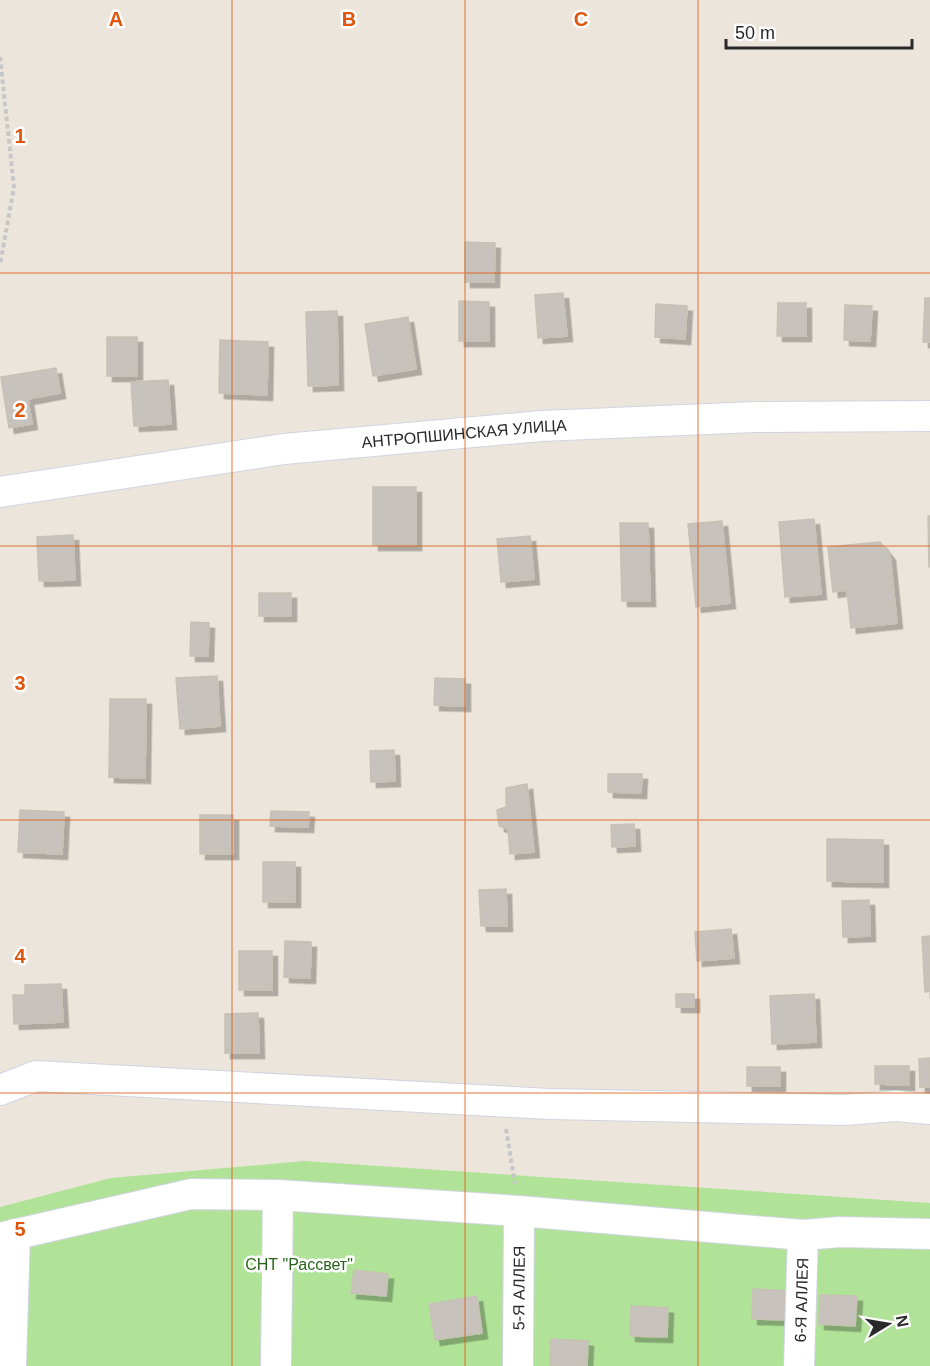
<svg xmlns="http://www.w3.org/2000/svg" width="930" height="1366" font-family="Helvetica,sans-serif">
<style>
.green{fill:#b0e298}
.building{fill:#c7c2bb;stroke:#c7c1b5;stroke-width:1.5;filter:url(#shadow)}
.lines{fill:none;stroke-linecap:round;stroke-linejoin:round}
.minor-casing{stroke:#d1d4e2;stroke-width:32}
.path{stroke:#c7c7c7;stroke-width:4;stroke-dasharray:4.5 3;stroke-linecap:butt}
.minor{stroke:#fff;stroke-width:30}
.grid{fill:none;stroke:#de570d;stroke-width:1.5;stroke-opacity:0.55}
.labels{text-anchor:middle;stroke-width:5;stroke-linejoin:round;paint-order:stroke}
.street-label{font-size:16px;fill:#292929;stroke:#fff}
.park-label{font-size:16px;fill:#28651a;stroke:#fff}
.grid-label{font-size:20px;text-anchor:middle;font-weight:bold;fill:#de570d;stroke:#fff;stroke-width:5;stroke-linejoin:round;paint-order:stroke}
</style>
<defs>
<filter id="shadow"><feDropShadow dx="5.5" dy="5.5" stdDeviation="0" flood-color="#0004"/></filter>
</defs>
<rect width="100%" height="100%" fill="#ece5db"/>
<path class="green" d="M304,1161L930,1203V1366H0V1207L111,1178Z"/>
<path class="building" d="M465,242L495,243L494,282H465Z
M563,293L567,336L538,338L535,295Z
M925,298H930V342H923Z
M459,301L489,302V341H459Z
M778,303H806V336H777Z
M656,304L687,306L685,339L655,337Z
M845,305L872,306L870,341L844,340Z
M337,311L338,385L308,386L306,312Z
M408,317L416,369L373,376L365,324Z
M107,337H137V376H107Z
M220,340L268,342L267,395L219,393Z
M56,368L60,393L28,399L32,424L9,428L1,377Z
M168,380L171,424L134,426L131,382Z
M373,487H416V545H373Z
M928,516H930V567H929Z
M814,519L821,594L785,597L779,522Z
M722,521L730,603L696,607L688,524Z
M620,523H648L650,601H622Z
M73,535L75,580L39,581L37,537Z
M530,536L534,579L501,582L497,539Z
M880,542L890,555L897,623L851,628L847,590L833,592L828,547Z
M259,593H291V616H259Z
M191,622L209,623L208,656H190Z
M217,676L220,726L180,729L176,678Z
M435,678L465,679V706L434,705Z
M110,699H146L145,778L109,777Z
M394,750L395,781L371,782L370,751Z
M608,774H642L641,793L608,792Z
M527,784L534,852L510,854L508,829L499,826L497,810L506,807V788Z
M20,810L64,812L62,854L18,852Z
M271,811L309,812L308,827L270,826Z
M200,815H233V854H200Z
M634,824L635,846L612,847L611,825Z
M827,839L883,840V882L827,881Z
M263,862H295V902H263Z
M506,889L507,926H481L479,890Z
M869,900L870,936L843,937L842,901Z
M731,929L734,958L697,961L695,932Z
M930,936V991L925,992L922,937Z
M285,941L311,942L310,978L284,977Z
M239,951H272V990H239Z
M61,984L63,1022L14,1024L13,995H25V985Z
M676,994H694V1007H676Z
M814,994L816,1042L772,1044L770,996Z
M258,1013L259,1053H225V1014Z
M930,1058V1087H920L919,1059Z
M875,1066H909V1085L875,1084Z
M747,1067H780V1086H747Z
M354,1270L388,1274L386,1296L351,1293Z
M753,1289L790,1291L788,1320L752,1319Z
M820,1295L857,1296L855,1326L819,1324Z
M477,1296L482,1333L435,1340L429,1304Z
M631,1306L668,1308L667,1337L630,1336Z
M551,1339L588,1341L587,1366H550Z"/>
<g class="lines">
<defs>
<g id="minor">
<path id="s1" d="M0,492L284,449L541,426L755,417L930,416"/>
<path d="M0,1090L36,1076L549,1104L844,1110L896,1106L930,1109"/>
<path d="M0,1238L191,1194L278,1195L519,1211L803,1235L840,1232L930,1234"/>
<path d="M11,1366L15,1234"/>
<path d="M276,1366L278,1195"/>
<path id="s2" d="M518,1366L519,1211"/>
<path id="s3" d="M799,1366L803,1235"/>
</g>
</defs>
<use href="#minor" class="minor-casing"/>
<path class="path" d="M0,57L14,187L0,265
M506,1129L515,1184"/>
<use href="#minor" class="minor"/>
</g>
<path class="grid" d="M232,0V1366M465,0V1366M698,0V1366M0,273H930M0,546H930M0,820H930M0,1093H930"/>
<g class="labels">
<g class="street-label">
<text dy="6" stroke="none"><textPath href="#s1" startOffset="468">АНТРОПШИНСКАЯ УЛИЦА</textPath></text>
<text dy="6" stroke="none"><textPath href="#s2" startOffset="78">5-Я АЛЛЕЯ</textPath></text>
<text dy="6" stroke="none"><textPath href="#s3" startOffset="66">6-Я АЛЛЕЯ</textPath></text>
</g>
<g class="park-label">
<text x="299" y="1270">СНТ "Рассвет"</text>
</g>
</g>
<g class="grid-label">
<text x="116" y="26">A</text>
<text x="349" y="26">B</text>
<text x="581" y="26">C</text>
<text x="20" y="143">1</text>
<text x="20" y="417">2</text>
<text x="20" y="690">3</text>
<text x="20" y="963">4</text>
<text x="20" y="1236">5</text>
</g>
<g transform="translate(888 1324) rotate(79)" stroke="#ffffff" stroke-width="4.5" paint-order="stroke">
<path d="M0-4.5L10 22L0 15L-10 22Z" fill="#292929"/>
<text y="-9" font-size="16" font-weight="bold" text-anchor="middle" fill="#292929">N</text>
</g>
<path d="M726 39v9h186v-9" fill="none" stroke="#292929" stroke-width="3"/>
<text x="735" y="39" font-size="18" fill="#292929" stroke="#ffffff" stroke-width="4.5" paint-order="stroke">50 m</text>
</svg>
